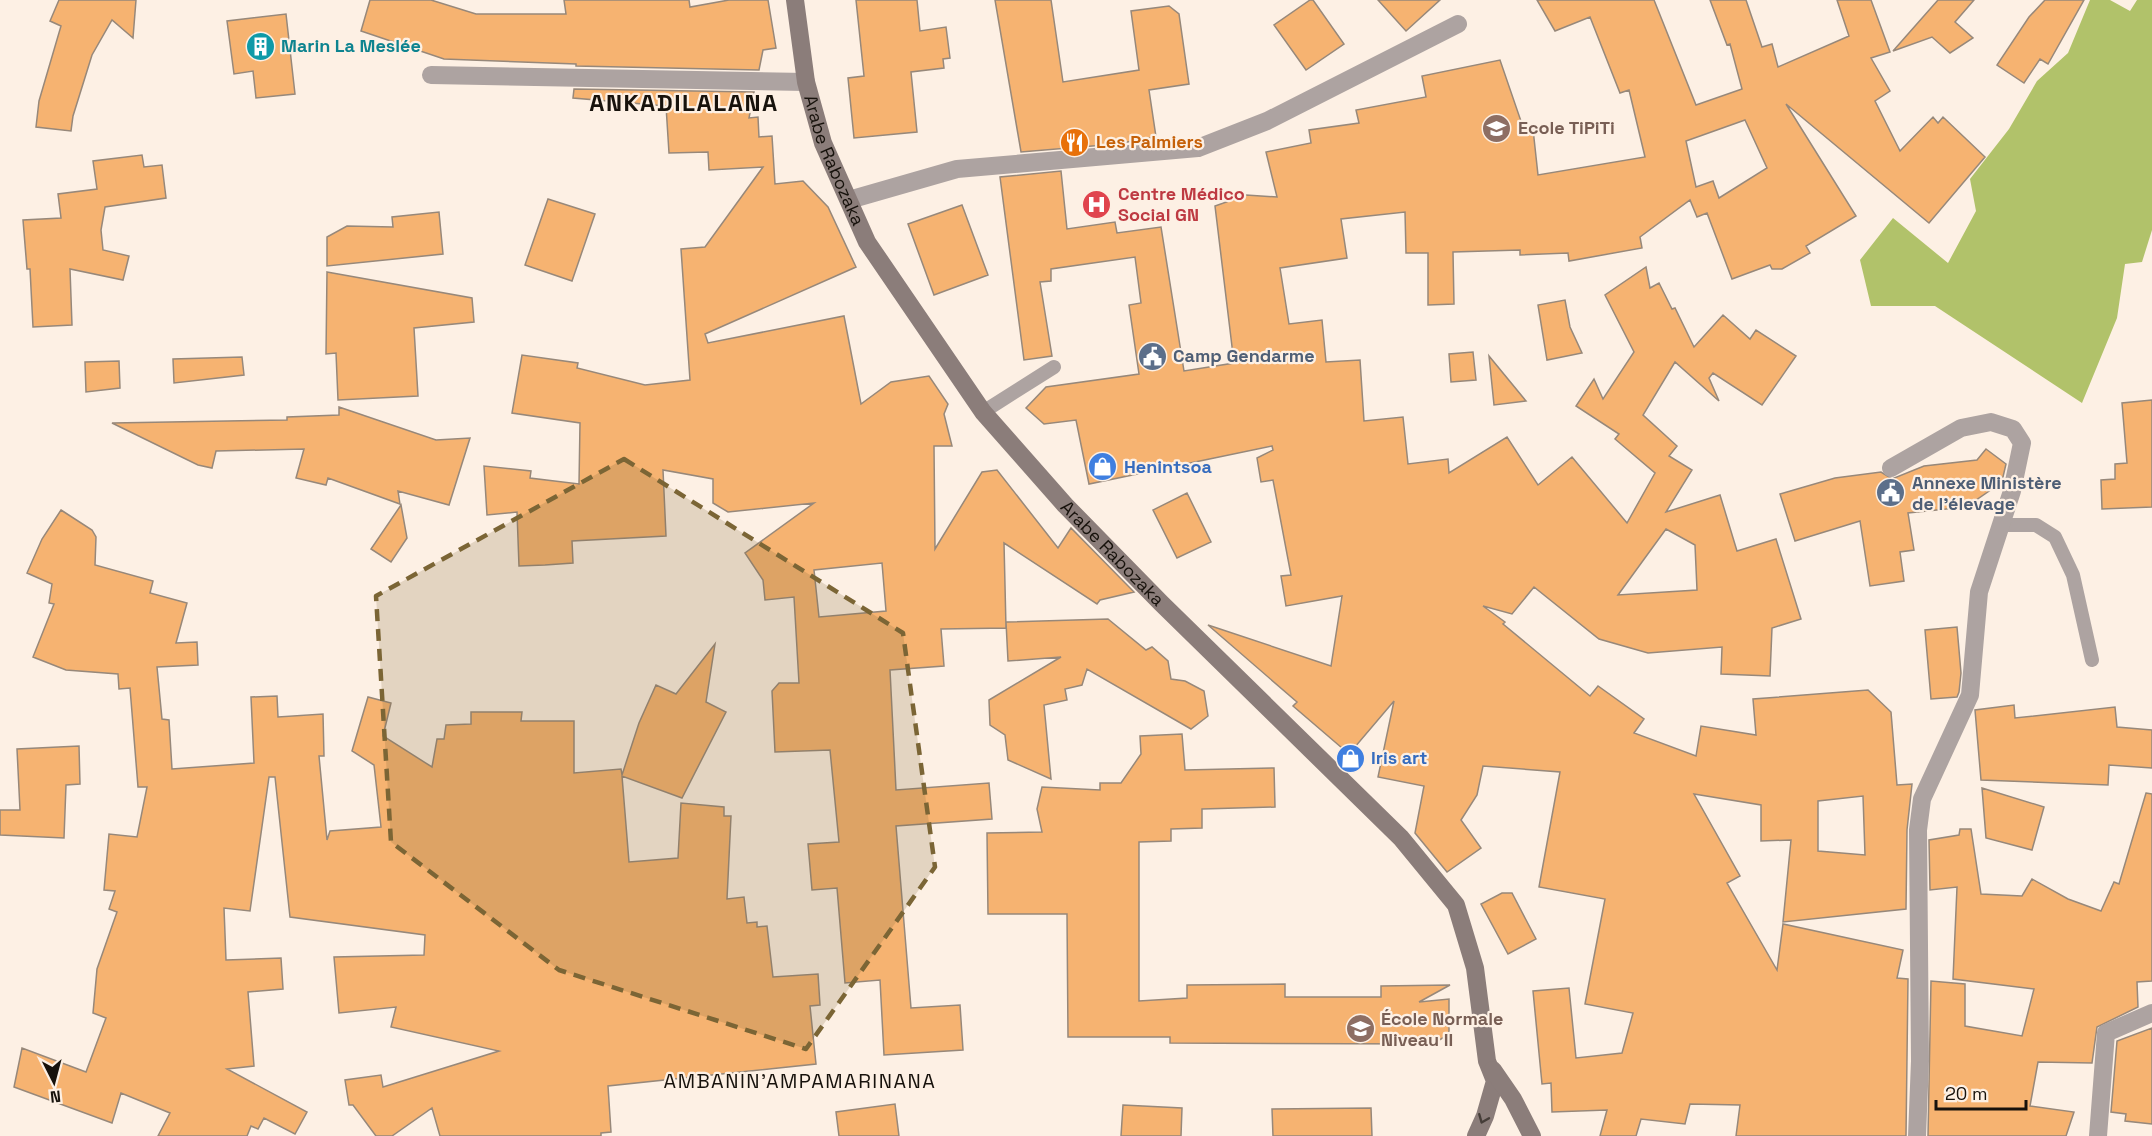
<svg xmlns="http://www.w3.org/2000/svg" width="2152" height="1136" font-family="'Space Grotesk',sans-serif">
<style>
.forest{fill:#b1c26a}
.building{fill:#f6b371;stroke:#97887a;stroke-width:1.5;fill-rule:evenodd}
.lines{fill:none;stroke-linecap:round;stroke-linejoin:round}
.lane{stroke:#ada3a1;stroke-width:14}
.street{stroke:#ada3a1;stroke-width:18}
.secondary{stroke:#8b7d7a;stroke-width:18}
.oneway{stroke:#453d38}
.marked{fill:#7b6535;fill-opacity:0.2;stroke:#7b6535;stroke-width:4.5;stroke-dasharray:12 8;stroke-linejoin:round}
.labels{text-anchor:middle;stroke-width:4.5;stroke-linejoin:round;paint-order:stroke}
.culture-label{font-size:18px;font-weight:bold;fill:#0d838f;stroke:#fdf0e4;text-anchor:start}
.education-label{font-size:18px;font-weight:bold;fill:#785e54;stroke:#fdf0e4;text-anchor:start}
.food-label{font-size:18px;font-weight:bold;fill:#c56008;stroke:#fdf0e4;text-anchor:start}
.street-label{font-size:18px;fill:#17120c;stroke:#fdf0e4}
.health-label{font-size:18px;font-weight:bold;fill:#be3a42;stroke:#fdf0e4;text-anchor:start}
.service-label{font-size:18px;font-weight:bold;fill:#4e5e75;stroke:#fdf0e4;text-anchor:start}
.shop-label{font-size:18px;font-weight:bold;fill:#366cbe;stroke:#fdf0e4;text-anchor:start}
.neighbourhood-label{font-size:20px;letter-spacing:1.5px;fill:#17120c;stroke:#fdf0e4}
.district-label{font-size:24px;font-weight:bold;letter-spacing:1.5px;fill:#17120c;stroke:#fdf0e4}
</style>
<rect width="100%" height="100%" fill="#fdf0e4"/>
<path class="forest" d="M2090,0H2110L2130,11L2137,0H2152V230L2142,262L2125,264L2117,318L2082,403L1935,306H1871L1860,260L1893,218L1948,263L1976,211L1970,179L2009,129L2037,81L2068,53Z"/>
<path class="building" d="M59,0H136L133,38L112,20L92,55L73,116L71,131L36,127L39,101L61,26L50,21Z
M370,0H431L476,14H566L564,0H689L690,7L729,0H768L776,48L763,50L759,70L576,66V64L444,59L361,31Z
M856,0H917L920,31L946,27L950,58L943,59L944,68L911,72L917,132L854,138L848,78L864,76Z
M995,0H1051L1063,82L1139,70L1131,11L1169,6L1179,14L1189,84L1149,90L1156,137L1116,144L1021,152Z
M1310,0H1313L1344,44L1306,70L1274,25Z
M1378,0H1440L1406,31Z
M1537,0H1654L1696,105L1742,89L1730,44L1727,45L1710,0H1746L1762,47L1772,44L1778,67L1849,36L1837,0H1871L1890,52L1871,58L1890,91L1875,101L1900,151L1933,117L1938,123L1943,117L1985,157L1929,223L1786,104L1856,216L1806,246L1810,253L1782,269H1772L1770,265L1732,279L1707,213L1697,217L1690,200L1640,237L1642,248L1569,261L1568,253L1520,255V250L1453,252L1454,304L1428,305V253H1406L1405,212L1341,219L1347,258L1280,268L1289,324L1322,320L1326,362L1360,360L1364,421L1403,417L1408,464L1448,459L1449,473L1507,437L1538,485L1572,457L1627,523L1655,473L1615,439L1619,434L1576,406L1594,379L1603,399L1634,352L1605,295L1646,267L1650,288L1659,283L1672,309L1675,308L1694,347L1723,315L1750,339L1756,330L1796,356L1762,405L1713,373L1709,378L1719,401L1675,362L1643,415L1677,446L1669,456L1692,470L1666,512L1720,495L1737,551L1776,539L1801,619L1772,628L1770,676L1721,674L1722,647L1648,653L1599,639L1534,587L1512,614L1483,606L1505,622L1503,624L1590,696L1598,686L1644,719L1634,733L1696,756L1701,726L1756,735L1753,699L1868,690L1891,712L1897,785L1912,784L1907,830L1906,909L1783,922L1791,840L1761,841V805L1694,794L1740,876L1727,883L1777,970L1783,924L1903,950L1897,978L1908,979L1906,1136H1736L1740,1105L1690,1104L1685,1124L1641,1119L1636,1136H1600L1607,1110L1552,1112L1551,1083L1542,1084L1533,991L1569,988L1576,1058L1622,1053L1633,1013L1585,1004L1605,899L1539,887L1560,772L1483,766L1477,795L1461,820L1481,848L1447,872L1415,833L1424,786L1378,777L1394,701L1349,754L1293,706L1297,702L1208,625L1331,666L1342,596L1286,606L1281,576L1291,575L1273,480L1261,482L1257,458L1273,450L1272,446L1089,484L1076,420L1044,424L1026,408L1046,387L1139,374L1129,305L1141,303L1135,257L1051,269V281L1040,282L1052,356L1024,360L1000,177L1061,171L1067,229L1115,222L1117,233L1161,227L1184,371L1234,363L1215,206L1246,195L1277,197L1266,152L1311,143L1309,130L1359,123L1356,110L1426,97L1422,76L1500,60L1524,130L1533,129L1538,175L1645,157L1629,90L1620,93L1590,17L1555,31ZM1745,120L1767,168L1719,198L1713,181L1696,187L1686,141ZM1666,529L1695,545L1697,590L1618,595ZM1863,796L1865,855L1818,851V801Z
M1938,0H1974L1955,22L1973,38L1950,53L1932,37L1893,51Z
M2045,0H2084L2048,64L2040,59L2024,83L1997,65L2029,17Z
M286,14L295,94L256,98L253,71L234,74L227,21Z
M574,89L754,92L749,118L758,117L759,137L772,136L775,184L803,181L828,207L856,267L705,334L708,343L844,316L861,404L891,382L929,376L948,404L944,414L952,446H934L935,549L982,472L997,470L1058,548L1071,528L1134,592L1100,600L1097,604L1004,543L1006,628L941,629L944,666L890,670L896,790L989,783L992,819L896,826L911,1008L960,1005L963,1050L884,1055L880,980L845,983L837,888L812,890L808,844L839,842L830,750L775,752L772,691L779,683H799L794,597L765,600L763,580L745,553L814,503L728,512L713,503V479L663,470L666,536L572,541L573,563L545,565L519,566L517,512L487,515L484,466L531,471L530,478L579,484L580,423L512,413L522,355L578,363L577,368L645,385L690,380L681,249L705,247L763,167L709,170L708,152L669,153L666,106L573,98ZM882,563L886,611L819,617L814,570Z
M142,155L144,167L162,165L166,198L105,207L101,230L103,250L129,256L123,280L70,269L72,325L33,327L30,269H27L23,220L61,218L58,194L97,189L93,161Z
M548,199L595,214L572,281L525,265Z
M962,205L988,275L934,295L908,224Z
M439,212L443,254L327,266V237L347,226L393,227L392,217Z
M327,272L472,298L474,322L414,328L418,396L338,400L336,353L326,354Z
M1565,300L1570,327L1582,353L1547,360L1538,305Z
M1473,352L1476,380L1451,382L1449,354Z
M1489,356L1526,401L1494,405Z
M242,357L244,375L174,383L173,359Z
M119,361L120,388L86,392L85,362Z
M2152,400V507L2102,509L2101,480L2115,479V464L2127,463L2122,403Z
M339,407L436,440L470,438L449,505L398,491L400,504L328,478L326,485L296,478L304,449L216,451L212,468L198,465L112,423L287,420V417L339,415Z
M1986,449L2006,464L2003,477L1995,487L1976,500L1956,508L1908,513L1914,550L1900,552L1904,581L1870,586L1860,521L1795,541L1780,494L1835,478L1881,472L1892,479L1924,466L1977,460Z
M1187,493L1211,542L1177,558L1153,510Z
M401,505L407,538L391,562L371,549Z
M61,510L92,530L96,537L95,565L153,581L150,593L187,603L176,643L197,642L198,665L157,667L162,719L169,720L172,769L254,763L251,697L277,696L278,717L323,714L324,756H319L327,840L330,831L381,827L374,765L352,751L368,697L391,703L383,736L432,767L437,739H444L446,725L471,724V712H522L521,721H574V773L621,769L622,775L639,723L656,685L676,694L715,644L706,702L726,712L682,798L622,776L629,862L678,858L681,803L724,807V816H731L727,899L744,897L747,923L757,922V927L767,926L773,977L818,974L820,1005L810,1006L816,1064L608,1086L611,1132L601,1133V1136H440L432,1108L392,1136H376L353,1105H349L345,1080L381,1075L383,1087L499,1051L391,1027L396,1007L339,1013L334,957L424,955L425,935L290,917L275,777H269L250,911L224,908L226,960L281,958L283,989L248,992L254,1066L227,1069L307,1112L295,1134L264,1118L258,1129L251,1126L247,1136H158L170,1113L121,1093L112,1123L14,1087L22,1048L86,1072L106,1018L93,1013L97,969L117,912L109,909L115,891L104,890L109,834L137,837L147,787H138L130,688L119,689L118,674L66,670L33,657L54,604L49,603L52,584L27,573L42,539Z
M1108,619L1146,650L1152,647L1168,661L1171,679L1185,681L1204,691L1208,716L1191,729L1087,669L1082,685L1065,689L1067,700L1044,705L1051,779L1008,760L1005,735L990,725L989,700L1061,657L1008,661L1006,622Z
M1957,627L1961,673L1959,692L1957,697L1931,699L1925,630Z
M2014,705L2015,718L2115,707L2117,727L2152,730V768L2109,765L2108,785L1981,780L1975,710Z
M1182,734L1185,770L1274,768L1275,807L1202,809V828L1171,829V841L1139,842V1001L1187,998V985L1285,984V997H1381V986L1450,985L1419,1002L1449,999V1034L1433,1044L1170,1043V1037H1068L1067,914H988L987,833L1042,832L1037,809L1042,787L1100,790V783H1121L1141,754L1140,736Z
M79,746L80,784L66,785L64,838L0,835V810H20L17,749Z
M1982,788L2044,807L2032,850L1986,838Z
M2146,793L2152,794V981L2137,982L2138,1007L2097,1027L2092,1063L2038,1062L2030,1106L2074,1112L2066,1136H1928L1931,981L1965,984V1026L2022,1036L2034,989L1953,979L1957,887L1930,890L1929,840L1959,835L1960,829H1971L1981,894L2022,896L2032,879L2068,899L2101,911L2114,882L2119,884Z
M1502,893H1512L1536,939L1508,954L1481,904Z
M2152,1028V1124L2125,1121L2126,1114L2111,1112L2117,1041Z
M895,1104L899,1136H839L836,1112Z
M1123,1105L1182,1108L1181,1136H1121Z
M1371,1108L1372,1136H1273L1272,1109Z"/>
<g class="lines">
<path class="lane" d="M983,412L1054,367
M2001,525H2036L2055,537L2073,575L2092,660"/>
<path class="street" d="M431,75L806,82
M849,200L957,169L1198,148L1267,121L1458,24
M1891,468L1961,428L1991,422L2013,429L2022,443L2012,491L1979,592L1970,695L1922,799L1918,830L1920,1061L1917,1136
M2098,1136L2106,1033L2152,1013"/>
<g class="secondary">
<path id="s1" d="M795,0L806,82L823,143L867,242L983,412L1065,505L1161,603L1401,838L1456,905L1475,968L1487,1061L1495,1081L1485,1116L1476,1136"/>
<path d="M1493,1070L1513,1099L1532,1136"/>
</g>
</g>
<defs><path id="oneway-chevron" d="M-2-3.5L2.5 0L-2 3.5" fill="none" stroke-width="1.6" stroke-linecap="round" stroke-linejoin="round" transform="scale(1.5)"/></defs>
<use class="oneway" href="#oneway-chevron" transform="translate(1483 1119) rotate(112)"/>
<path class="marked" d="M624,459L903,633L935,867L806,1049L559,970L391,842L376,596Z"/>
<defs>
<symbol id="building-disc" viewBox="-11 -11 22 22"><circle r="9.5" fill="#0f9aa8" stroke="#fdf0e4"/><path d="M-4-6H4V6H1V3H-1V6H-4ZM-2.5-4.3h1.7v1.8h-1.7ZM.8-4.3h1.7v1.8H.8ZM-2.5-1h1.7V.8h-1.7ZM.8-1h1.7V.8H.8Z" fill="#fff"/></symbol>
<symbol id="school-disc" viewBox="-11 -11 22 22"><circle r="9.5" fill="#8d6e63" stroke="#fdf0e4"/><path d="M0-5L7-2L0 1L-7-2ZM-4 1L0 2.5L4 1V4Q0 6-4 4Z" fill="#fff"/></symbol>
<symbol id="restaurant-disc" viewBox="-11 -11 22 22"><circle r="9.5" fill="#e8710a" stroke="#fdf0e4"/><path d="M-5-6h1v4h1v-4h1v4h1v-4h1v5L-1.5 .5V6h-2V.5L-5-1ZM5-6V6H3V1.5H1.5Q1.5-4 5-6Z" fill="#fff"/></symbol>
<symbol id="hospital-disc" viewBox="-11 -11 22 22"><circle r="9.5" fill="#e0444e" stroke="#fdf0e4"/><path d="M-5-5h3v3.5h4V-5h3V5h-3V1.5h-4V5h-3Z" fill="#fff"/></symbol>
<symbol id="civic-disc" viewBox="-11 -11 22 22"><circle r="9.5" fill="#5c6f8a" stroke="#fdf0e4"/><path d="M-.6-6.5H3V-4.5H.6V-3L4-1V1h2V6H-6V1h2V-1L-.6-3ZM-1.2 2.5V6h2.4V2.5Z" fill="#fff"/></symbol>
<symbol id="shop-disc" viewBox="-11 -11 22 22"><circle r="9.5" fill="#3f7fe0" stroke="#fdf0e4"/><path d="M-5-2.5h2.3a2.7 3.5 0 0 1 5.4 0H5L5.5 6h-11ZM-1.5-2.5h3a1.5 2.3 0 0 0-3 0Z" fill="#fff"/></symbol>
</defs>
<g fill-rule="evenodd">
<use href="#building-disc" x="244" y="30" width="33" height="33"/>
<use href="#school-disc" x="1480" y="112" width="33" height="33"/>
<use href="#restaurant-disc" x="1058" y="126" width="33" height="33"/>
<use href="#hospital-disc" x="1080" y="188" width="33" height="33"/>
<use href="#civic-disc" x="1136" y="340" width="33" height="33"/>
<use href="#shop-disc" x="1086" y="450" width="33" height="33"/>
<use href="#civic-disc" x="1874" y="476" width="33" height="33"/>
<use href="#shop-disc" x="1334" y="742" width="33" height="33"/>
<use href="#school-disc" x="1344" y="1012" width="33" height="33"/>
</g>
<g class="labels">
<g class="culture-label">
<text x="281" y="52">Marin La Meslée</text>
</g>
<g class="education-label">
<text x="1518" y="134">Ecole TiPiTi</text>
<text x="1381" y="1025">École Normale<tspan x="1381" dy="21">Niveau II</tspan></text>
</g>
<g class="food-label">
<text x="1096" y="148">Les Palmiers</text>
</g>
<g class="street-label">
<text dy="6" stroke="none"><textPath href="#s1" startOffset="166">Arabe Rabozaka</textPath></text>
<text dy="6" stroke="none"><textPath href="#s1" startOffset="652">Arabe Rabozaka</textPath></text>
</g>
<g class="health-label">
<text x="1118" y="200">Centre Médico<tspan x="1118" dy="21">Social GN</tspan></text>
</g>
<g class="service-label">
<text x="1173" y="362">Camp Gendarme</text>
<text x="1912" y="489">Annexe Ministère<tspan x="1912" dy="21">de l'élevage</tspan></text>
</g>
<g class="shop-label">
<text x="1124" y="473">Henintsoa</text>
<text x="1371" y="764">Iris art</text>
</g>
<g class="neighbourhood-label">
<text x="800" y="1088">AMBANIN'AMPAMARINANA</text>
</g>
<g class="district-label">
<text x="684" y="111">ANKADILALANA</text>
</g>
</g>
<g transform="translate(54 1082) rotate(174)" stroke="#fdf0e4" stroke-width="4.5" paint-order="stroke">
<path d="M0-4.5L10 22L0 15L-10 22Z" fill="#17120c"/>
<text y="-9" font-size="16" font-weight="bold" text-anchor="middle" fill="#17120c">N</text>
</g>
<path d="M1936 1100v9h90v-9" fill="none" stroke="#17120c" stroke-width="3"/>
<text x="1945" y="1100" font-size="18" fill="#17120c" stroke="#fdf0e4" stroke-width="4.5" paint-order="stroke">20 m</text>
</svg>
